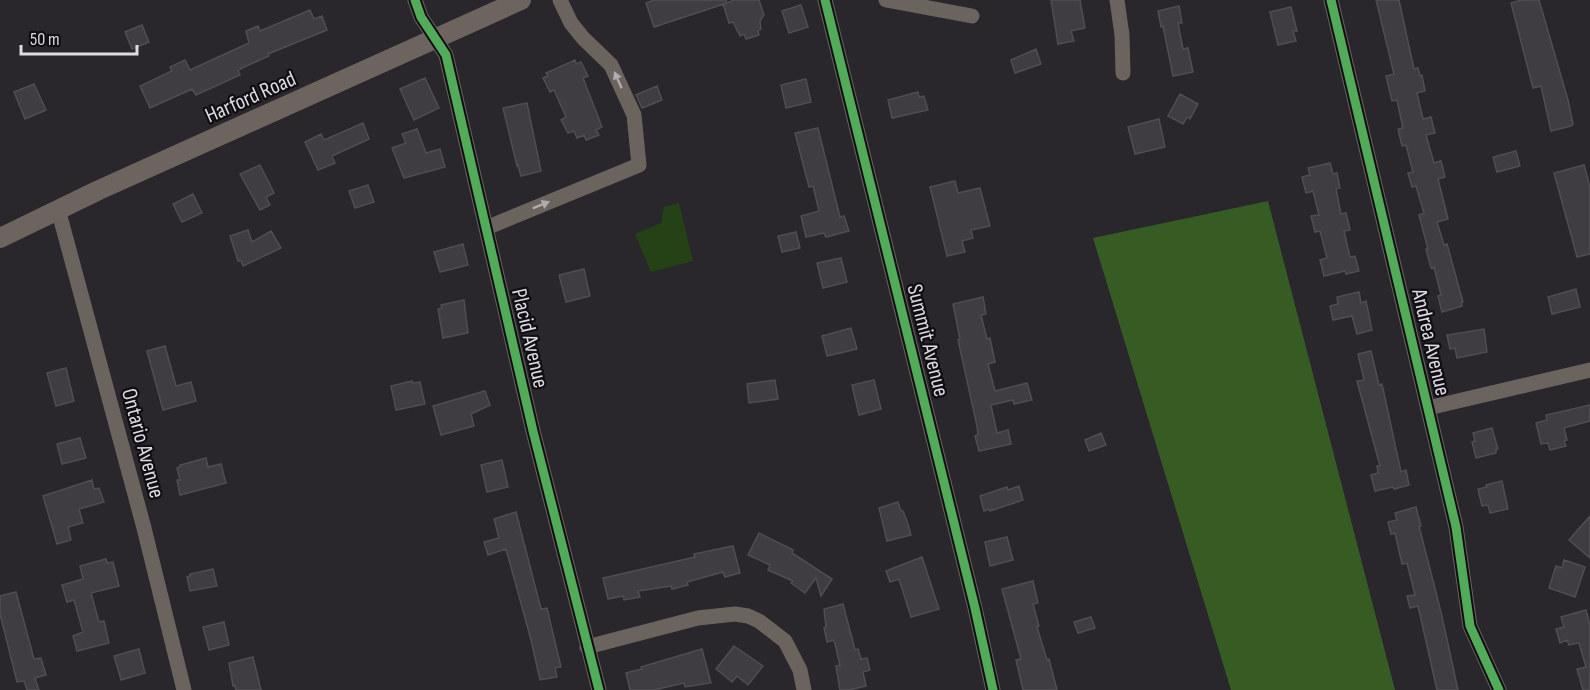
<svg xmlns="http://www.w3.org/2000/svg" width="1590" height="690" font-family="'Sofia Sans Condensed',sans-serif">
<style>
.green{fill:#244215}
.forest{fill:#365c24}
.building{fill:#3f3d41;stroke:#504d52;stroke-width:1.5}
.lines{fill:none;stroke-linecap:round;stroke-linejoin:round}
.minor{stroke:#6b635d;stroke-width:15}
.major{stroke:#6d635f;stroke-width:20}
.cycleway-casing{stroke:#110e13;stroke-width:13}
.cycleway{stroke:#51ab58;stroke-width:9}
.oneway{fill:#b1abad}
.labels{text-anchor:middle;stroke-width:4.5;stroke-linejoin:round;paint-order:stroke}
.street-label{font-size:22px;fill:#dfdbe2;stroke:#110e13}
</style>
<rect width="100%" height="100%" fill="#29262c"/>
<path class="green" d="M679,203L693,261L651,272L635,234L661,223L664,207Z"/>
<path class="forest" d="M1268,201L1395,690H1231L1093,238Z"/>
<path class="building" d="M654,0H726L727,3L734,0H759L764,15L760,21L761,29L758,31L759,35L746,39L744,34L740,36L733,22L729,23L723,4L727,3L654,27L646,3Z
M1051,0H1080L1085,28L1071,31L1074,41L1058,44Z
M1376,0H1399L1414,69L1418,68L1420,76L1422,75L1425,91L1417,93L1423,119L1431,117L1435,133L1426,135L1434,163L1441,161L1445,177L1438,179L1448,219L1437,222L1444,245L1447,244L1463,302L1461,303L1462,306L1442,312L1438,296L1441,295L1434,267L1431,268L1426,249H1428L1419,215L1424,213L1416,186L1412,187L1408,173L1413,172L1406,145L1402,146L1398,129L1403,128L1397,100L1392,101L1386,76L1394,74Z
M1522,0H1539L1568,100L1573,124L1571,126L1551,131L1541,86L1533,88L1511,3Z
M801,5L808,27L789,33L782,11Z
M1179,6L1182,23H1178L1183,49L1188,48L1193,72L1173,76L1163,26L1161,27L1158,11Z
M1291,7L1297,31H1293L1296,41L1278,45L1270,12Z
M310,10L314,19L322,16L327,30L268,54L269,56L242,68L238,71L240,75L196,95L192,89L150,108L140,86L172,71L170,67L185,60L190,70L249,43L246,31L258,26L260,31Z
M142,25L149,42L132,49L125,32Z
M1036,49L1041,64L1015,73L1011,60Z
M575,60L576,64L581,62L588,76L583,78L602,127L596,130L599,135L586,140L584,135L577,138L574,131L568,133L561,120L566,117L554,90L550,92L543,78L548,76L546,73Z
M425,78L439,108L414,120L400,89Z
M806,79L811,102L786,108L781,85Z
M34,84L46,110L25,119L14,92Z
M657,86L662,100L642,108L636,95Z
M918,92L919,97L924,96L928,110L892,118L888,100Z
M1180,94L1198,104L1190,119L1187,117L1183,124L1168,116Z
M527,103L541,171L521,176L518,165L517,166L503,108Z
M1159,119L1165,147L1135,154L1128,127Z
M363,123L369,139L332,156L335,163L318,170L305,142L321,134L324,140Z
M818,128L840,217L844,216L849,231L826,237L824,233L806,237L801,216L819,211L813,186L809,187L795,133Z
M417,129L426,153L440,149L445,167L404,178L392,148L406,143L402,134Z
M1516,151L1520,166L1497,172L1493,157Z
M1330,163L1333,174L1337,173L1340,188L1336,189L1341,214L1346,213L1350,230L1344,231L1350,257L1355,256L1359,271L1346,274L1345,271L1324,276L1320,260L1327,258L1320,231L1315,232L1311,216L1319,215L1313,191L1306,193L1302,177L1310,175L1308,168Z
M260,165L274,193L266,197L270,205L260,210L240,174Z
M1584,165L1590,187V254L1577,257L1554,173Z
M955,181L958,193L980,188L990,226L971,230L973,238L962,241L965,252L947,256L930,187Z
M368,185L374,202L355,208L349,191Z
M193,194L202,213L182,222L173,204Z
M248,230L252,242L271,231L281,248L243,266L241,261H238L230,236Z
M796,232L800,248L782,252L778,236Z
M463,244L468,265L440,272L434,252Z
M841,258L847,282L823,288L817,263Z
M584,269L590,296L566,302L559,275Z
M1576,289L1580,307L1552,314L1548,297Z
M1359,292L1361,303L1366,301L1372,330L1357,334L1352,316L1333,320L1330,306L1338,304L1337,297Z
M983,297L986,314L981,315L987,339L990,338L995,362L988,364L995,391L1027,383L1032,400L1014,404L1013,400L991,405L997,433L1008,430L1011,444L979,451L975,436L978,435L977,426L958,340L960,339L953,304Z
M464,300L468,333L443,338L438,309L442,308L441,305Z
M851,328L857,349L827,356L822,336Z
M1484,329L1487,352L1457,358L1455,348L1450,349L1447,335Z
M165,346L176,386L191,382L196,401L163,410L147,351Z
M1371,351L1379,385L1382,384L1401,472L1406,470L1409,485L1394,489L1393,487L1375,491L1371,475L1378,473L1377,466H1380L1357,381L1364,380L1358,354Z
M66,368L74,401L56,406L47,373Z
M775,380L778,399L749,403L747,384Z
M874,380L881,409L859,415L852,385Z
M412,381V383L420,382L425,404L396,410L391,386Z
M485,391L490,405L471,414L474,426L441,435L433,406Z
M1590,405V421L1564,428L1567,440L1564,441L1566,446L1550,450L1548,443L1541,444L1536,423L1547,420L1546,415Z
M1492,428L1498,449H1496V453L1476,458L1472,442L1475,441L1473,433Z
M1101,433L1106,445L1089,451L1085,440Z
M80,438L86,458L62,464L57,444Z
M206,458L208,467L221,464L226,483L180,495L177,480H180L177,468L180,467V465Z
M502,460L508,487L487,492L481,465Z
M92,480L94,489L99,488L104,502L79,509L83,523L68,527L71,540L57,544L43,496Z
M1502,481L1508,509L1490,513L1488,505L1482,506L1478,489L1487,487L1486,485Z
M1019,486L1023,500L990,511L989,509L984,511L980,496L1007,487L1008,490Z
M898,502L901,511H903L907,521L911,535L887,541L879,508Z
M1416,507L1421,526H1419L1441,612L1458,690H1437L1418,606L1410,608L1407,596L1415,595L1407,563L1402,564L1395,533L1391,534L1388,522L1397,520L1395,513Z
M516,512L541,609L547,608L561,667L555,668L557,677L540,680L531,640L506,549L488,555L484,542L499,538L494,519Z
M1590,516V558L1569,540Z
M759,533L793,550L792,553L832,579L821,596L816,578L805,593L791,583L793,581L768,570L770,565L748,555Z
M1007,537L1013,560L990,566L985,542Z
M733,546L740,573L725,577L723,572L687,582L688,585L672,589L671,586L638,591L640,597L624,600L623,596L608,599L603,578L695,557L694,554Z
M922,557L939,609L911,617L899,579L890,582L886,571Z
M106,559L107,563L113,562L119,586L91,593L99,622L104,621L109,643L77,651L73,636L83,632L74,600L67,602L62,585L83,579L80,566Z
M1564,560L1585,567L1575,597L1549,588L1556,566L1562,568Z
M213,569L217,586L190,591L187,577L190,576V574Z
M1033,581L1038,603L1033,604L1039,626L1037,627L1047,660L1049,659L1057,690H1023L1016,660L1021,659L1002,589Z
M16,592L34,659L41,658L46,675L35,678L39,690H27L24,681L17,682L0,614V596Z
M843,604L855,650L858,649L861,659L867,658L870,670L863,672L866,686L849,690H840L836,666L840,665L834,640L827,642L824,628L826,627L824,609Z
M1586,610L1590,625V690H1583L1577,669L1586,667L1579,643L1569,645L1567,640L1560,643L1556,629L1564,627L1561,617Z
M1091,617L1095,628L1078,633L1074,622Z
M224,622L229,645L209,650L203,627Z
M734,646L763,666L748,685L737,676L732,682L716,669Z
M139,649L145,673L121,680L114,656Z
M702,649L711,683L685,687L684,683L654,690H630L626,673L642,669L641,667Z
M253,657L261,690H236L235,686H233L229,663Z"/>
<g class="lines">
<path class="minor" d="M415,0L421,17L446,55L533,431L599,690
M825,0L975,608L993,690
M886,0L972,16
M1117,0L1122,35L1123,73
M1331,0L1456,527L1470,626L1499,690
M58,209L144,528L184,690
M486,228L639,165L634,115L611,65L583,38L571,23L560,0
M1428,408L1590,370
M587,647L698,618L735,614L748,616L759,621L785,641L800,670L804,690"/>
<path class="major" d="M0,238L99,190L521,0"/>
<defs>
<path id="cycleway" d="M415,0L421,17L446,55L533,431L599,690
M825,0L975,608L993,690
M1331,0L1456,527L1470,626L1499,690"/>
</defs>
<use href="#cycleway" class="cycleway-casing"/>
<use href="#cycleway" class="cycleway"/>
</g>
<defs><path id="oneway-solid" d="M-6-.8H1V-3.2L6.5 0L1 3.2V.8H-6Z" transform="scale(1.5)"/></defs>
<g class="oneway">
<use href="#oneway-solid" transform="translate(618 80) rotate(-114)"/>
<use href="#oneway-solid" transform="translate(541 205) rotate(-22)"/>
</g>
<g class="labels">
<g class="street-label">
<text transform="translate(250 96) rotate(-24)" y="8">Harford Road</text>
<text transform="translate(531 338) rotate(77)" y="8">Placid Avenue</text>
<text transform="translate(929 340) rotate(76)" y="8">Summit Avenue</text>
<text transform="translate(1432 342) rotate(77)" y="8">Andrea Avenue</text>
<text transform="translate(144 443) rotate(75)" y="8">Ontario Avenue</text>
</g>
</g>
<path d="M21 45v9h116v-9" fill="none" stroke="#dfdbe2" stroke-width="3"/>
<text x="30" y="45" font-size="18" fill="#dfdbe2" stroke="#110e13" stroke-width="4.5" paint-order="stroke">50 m</text>
</svg>
